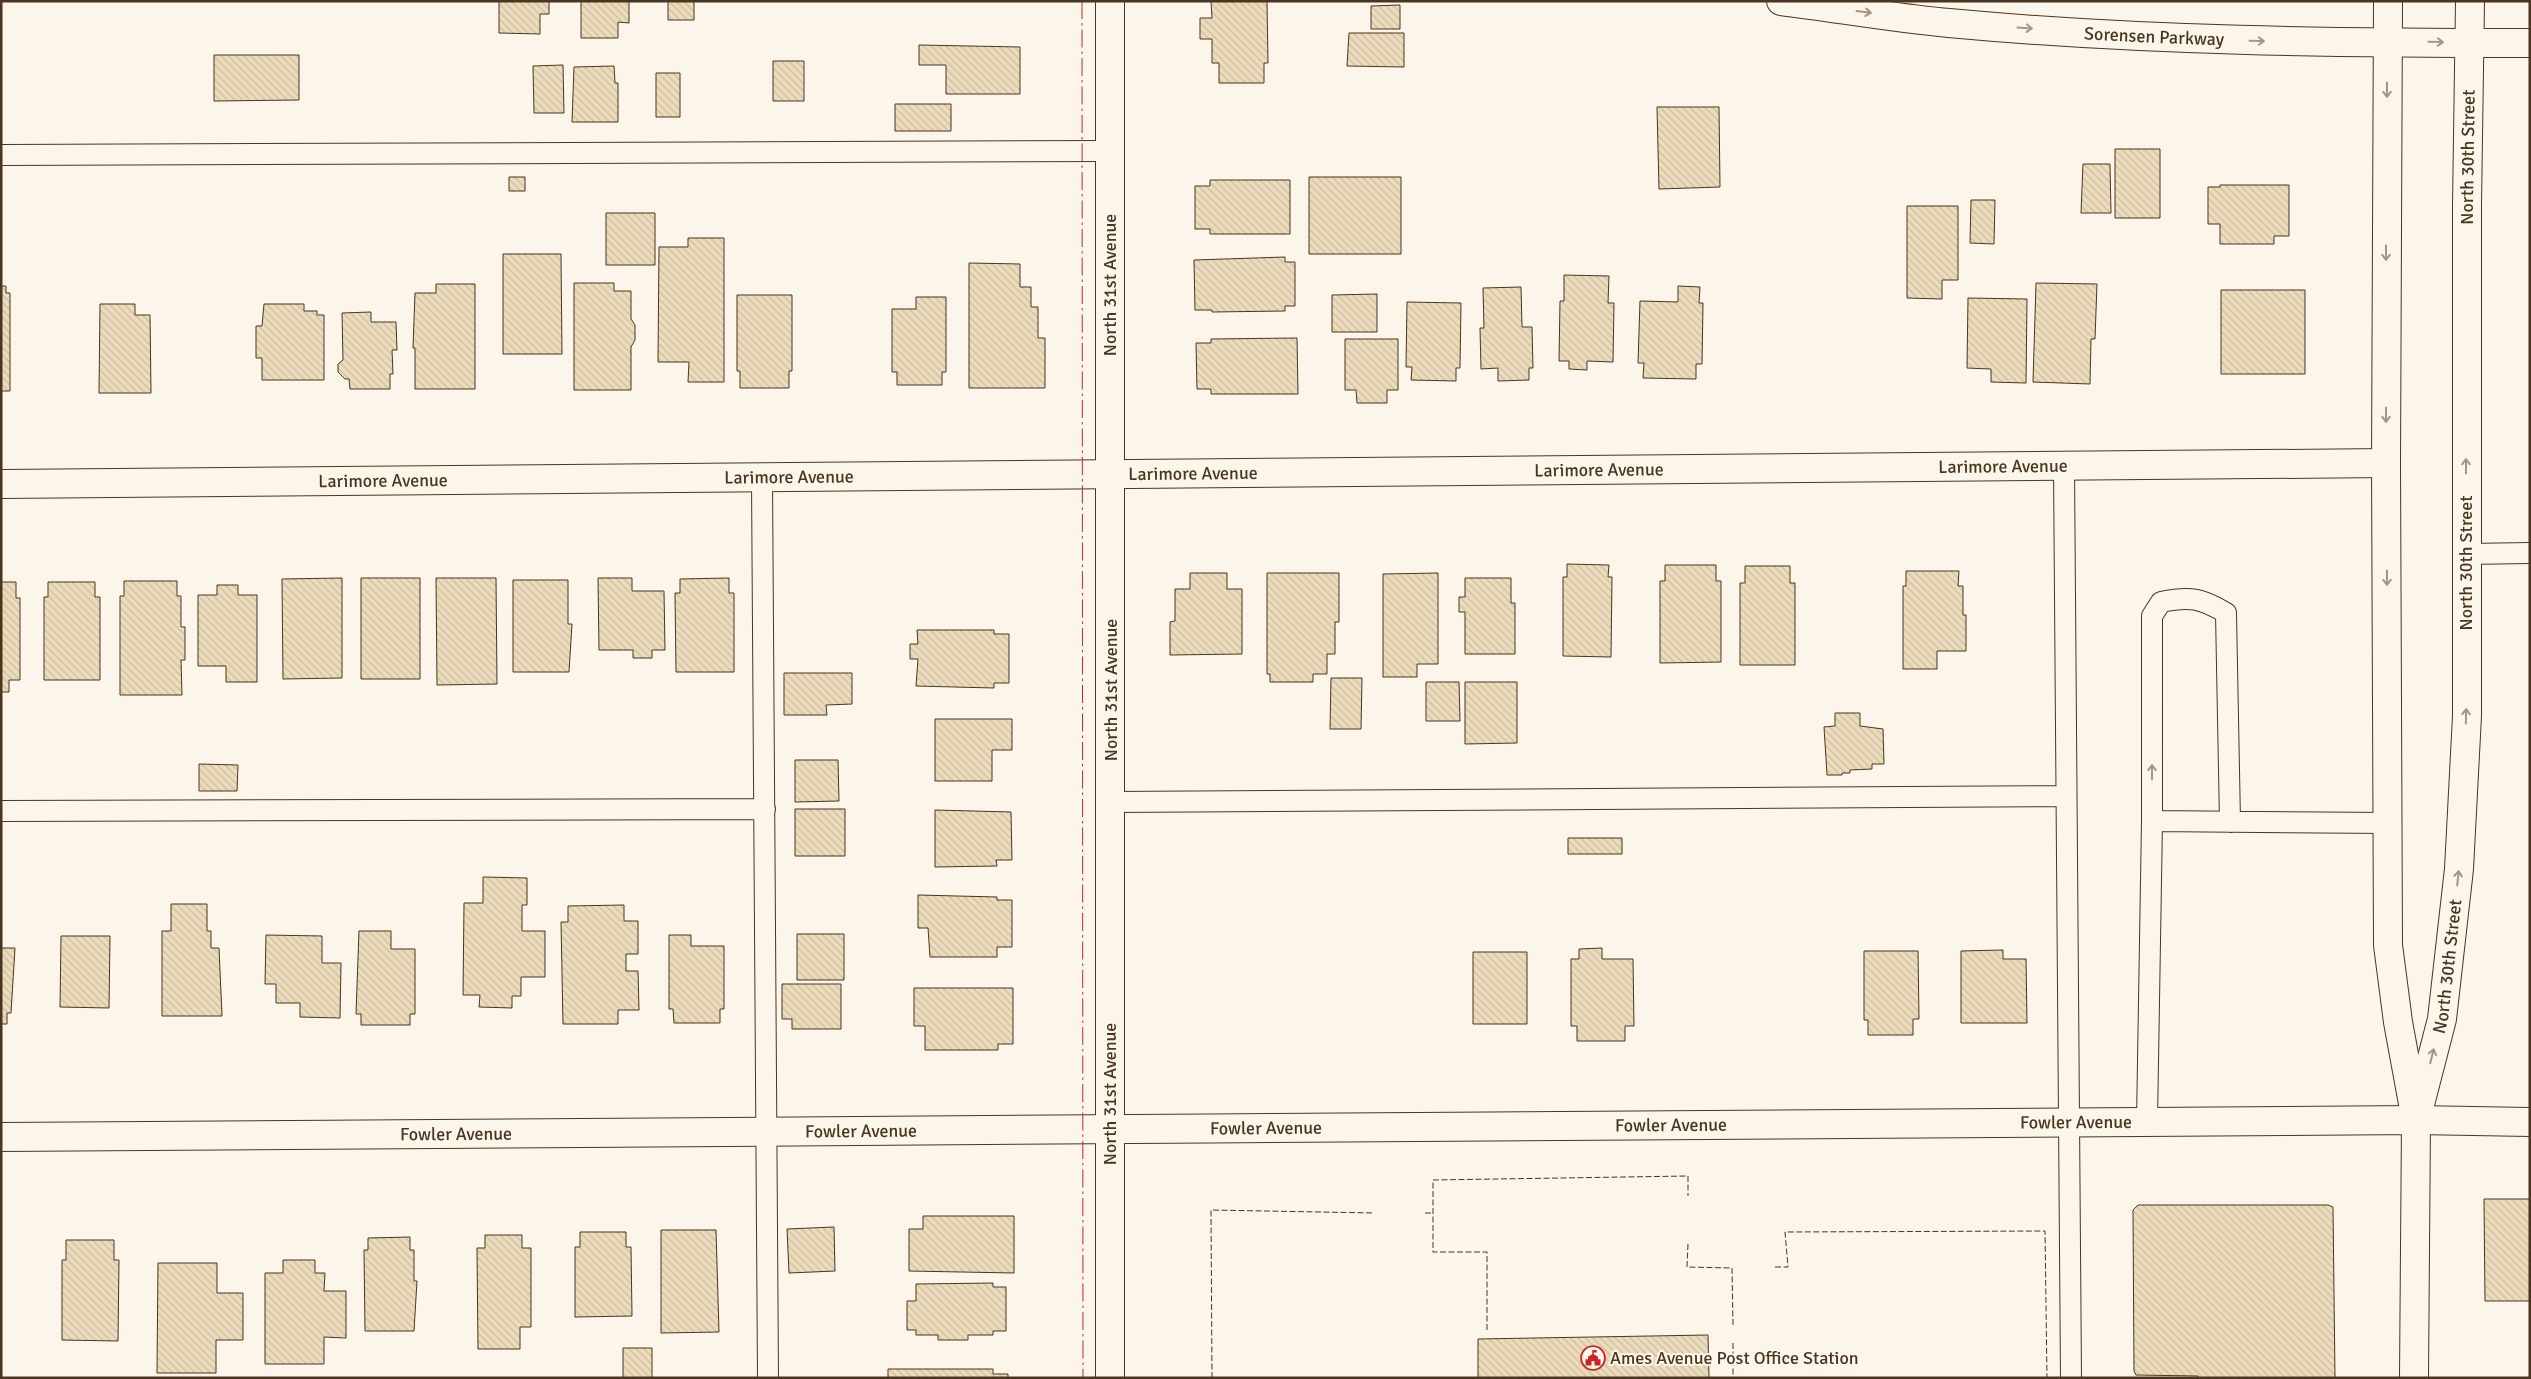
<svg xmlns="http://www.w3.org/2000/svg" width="2531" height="1379" font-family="Signika,sans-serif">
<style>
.building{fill:url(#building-back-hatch);stroke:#4a3520}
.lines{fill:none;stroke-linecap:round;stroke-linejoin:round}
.service-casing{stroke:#4a3520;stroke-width:22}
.minor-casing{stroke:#4a3520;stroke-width:30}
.secondary-casing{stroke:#4a3520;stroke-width:30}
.primary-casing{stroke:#4a3520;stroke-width:30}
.service{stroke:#fbf6e9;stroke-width:20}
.minor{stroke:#fbf6e9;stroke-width:28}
.secondary{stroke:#fbf6e9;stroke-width:28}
.primary{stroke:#fbf6e9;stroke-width:28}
.fence{stroke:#4a3520;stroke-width:1;stroke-dasharray:6 2.5;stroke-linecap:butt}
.power{stroke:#c62828;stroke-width:1;stroke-dasharray:18 4 2.5 4;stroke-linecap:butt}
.oneway{stroke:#a29684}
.labels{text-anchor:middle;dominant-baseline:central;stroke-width:4;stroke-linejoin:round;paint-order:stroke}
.street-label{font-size:18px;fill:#4a3520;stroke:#fbf6e9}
.poi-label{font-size:18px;fill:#4a3520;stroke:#fbf6e9;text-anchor:start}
</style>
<defs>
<pattern id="building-back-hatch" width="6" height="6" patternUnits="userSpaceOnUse" patternTransform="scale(1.25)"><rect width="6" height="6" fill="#ecdcbc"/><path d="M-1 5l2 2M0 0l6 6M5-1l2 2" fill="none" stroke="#ccbda1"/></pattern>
</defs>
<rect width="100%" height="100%" fill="#fbf6e9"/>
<!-- building -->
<path class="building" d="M499,1H549V14H540V34L499,33Z
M581,1H629V23L618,22V38H581Z
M668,1H694V20H668Z
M1211,1H1267L1268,63H1264V83H1219V63H1212V39H1200V18H1212Z
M1400,5V29H1371V6Z
M1349,33H1404V67L1347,66Z
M919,45L1020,47V94H946V65H919Z
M214,55H299V100L214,101Z
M773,61H804V101H773Z
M563,65L564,113H534L533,66Z
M614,66L615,83H618V122H572L574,67Z
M656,73H680V117H656Z
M895,104H951V131H895Z
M1657,107H1719L1720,187L1659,189Z
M2115,149H2160V218H2115Z
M2083,164H2110L2111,213H2081Z
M509,177H525V191H509Z
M1309,177H1401V254H1309Z
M1210,180H1290V234H1210V229H1195V186H1210Z
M2220,185H2289V236H2274V244H2220V224H2208V187H2220Z
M1971,200H1995L1994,244L1970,243Z
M1907,206H1958V280H1942V299L1907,298Z
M606,213H655V265H606Z
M688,238H724V382H688L689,362H658L659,247H688Z
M503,254H561L562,354H503Z
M1285,257V262H1295V306H1285V311L1212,312V310H1195L1194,260Z
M969,263L1020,264V287H1031V307H1038V338H1045V388H969Z
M1564,275L1609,276L1608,303H1614L1613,362L1587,361V370L1569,369V361H1559L1560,301H1564Z
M574,283H614V291H631V319L635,325V340L631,347V390H574Z
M2036,283L2097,284L2095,339H2091L2090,384L2033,382Z
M436,284H475V389H415V348H413L415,293H436Z
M1,286H6V293H10V391H1Z
M1678,286L1700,287L1699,303H1703L1702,364H1696V379L1643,378L1644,363H1638L1640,301L1678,302Z
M1521,287L1522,327H1532L1533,368H1529V380L1498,381V368L1481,369L1480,328H1484L1483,288Z
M2221,290H2305V374H2221Z
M1377,294V332H1332V295Z
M737,295H792V371H789V388H740V371H737Z
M916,297H946V372H942V385H897V372H892V309H916Z
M1968,298L2027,299L2026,383L1991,382V369L1967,368Z
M1407,302L1461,303L1460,368H1456V381L1411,380L1412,367H1406Z
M100,304H135V315H150L151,393H99Z
M264,304H304V311H317V315H324V380H262V358H256V326H262Z
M371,312V322H396L397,350H392L393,374H390V389H350L349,379H345L338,372V364L343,360L342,313Z
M1297,338L1298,394H1211V389H1197L1196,343H1211V339Z
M1345,339H1398V390H1387V403H1357L1356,390H1345Z
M1567,564L1609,565L1608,577H1612L1611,657L1563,656V577H1567Z
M1665,565H1716V581H1721V662L1660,663V581H1665Z
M1745,566H1790V583H1795V665H1740V583H1745Z
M1906,571H1959L1958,586H1963V615H1966V651H1937V669H1903V586H1906Z
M1190,573H1227V589H1242V654L1170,655V622L1175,621V589H1190Z
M1267,573H1339V622H1335V654H1327V674H1313V682H1270V674H1267Z
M1438,573V664H1417V677H1383V574Z
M342,578V678L283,679L282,579Z
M361,578H420V679H361Z
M436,578H496L497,684L437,685Z
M598,578H632V591H664L665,650H652V658H633V650H599Z
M729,578V593H734V672H676L675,593H680V579Z
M1465,578H1511V603H1515V654H1465V612H1459V597H1465Z
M513,580H568V624H572L569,672H513Z
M124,581H177V596H181V627H185V660H181L182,695H120V596H124Z
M1,582H16V598H20V680H9V692H1Z
M48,582H95V597H100V680H44V597H48Z
M217,585H238V595H257V682H226V666H198V595H217Z
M917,630H994V634H1009V683H994V688L916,686L918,659H910V644H918Z
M784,673H852V704L826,705L827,715H784Z
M1331,678H1362L1361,729H1330Z
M1426,682H1459L1460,721H1426Z
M1465,682H1517V743L1465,744Z
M1835,713H1860V726L1883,729L1884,764H1872V769L1850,770V773H1842V775H1827L1824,727L1835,726Z
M935,719H1012V750H992V781H935Z
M795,760H838L839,801L795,802Z
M199,764L238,765L237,791H199Z
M795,809H845V856H795Z
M935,810L1011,812L1012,860H996L997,866L935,867Z
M1568,838H1622V854H1568Z
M483,877L527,878V905H522V931H545V977H521V996H512V1008L479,1007L480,995H463L464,903H483Z
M918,895L997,897V900H1012V947H997V957H930L928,928H918Z
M171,904H207V931H211V948H219L222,1016H162V931H171Z
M624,905V921H638V954H626V971H638L639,1010H618V1024H563L561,922H568V906Z
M359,931H391V949H415V1014H410V1025H361V1014H356Z
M797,934H844V980H797Z
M266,935L322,936V963H341L340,1018L300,1017V1003H276V984H265Z
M669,935H691V946H724V1009H720V1023H674L673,1009H669Z
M61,936H110L109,1008L60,1007Z
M1,948H15L11,1013H7V1024H1Z
M1602,948V959H1633L1634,1026H1625V1041H1577V1026H1571V959H1579V949Z
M2003,950V959H2026L2027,1023H1961V951Z
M1864,951H1918L1919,1019H1913V1035H1868V1020H1864Z
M1473,952H1527V1024H1473Z
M782,984H841V1029H792V1019H782Z
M914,988H1013V1044H998V1050H925V1026H914Z
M2484,1199H2530V1301H2485Z
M2138,1205H2328L2333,1207L2335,1378H2198V1376L2136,1375L2134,1371L2133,1210Z
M923,1216H1014V1273L909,1271V1229H923Z
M834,1227L835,1271L789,1273L787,1229Z
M661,1230H716L719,1332L661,1333Z
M580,1232H626V1247H631L632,1316L575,1317V1247H580Z
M485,1235H522V1248H531V1327H520V1349H478L477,1248H485Z
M410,1237V1250H414V1281H417L414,1331H365L364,1250H368V1238Z
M66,1240H114V1260H119L118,1341L62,1340V1260H66Z
M283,1260H315V1273H325L324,1291H346V1338L324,1337V1364H265V1273H283Z
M158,1263H217V1293H243V1340H216V1373H157Z
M993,1283V1287H1006V1331H993V1335H968V1340H938V1335H916V1330H907V1301H916V1284Z
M1708,1335L1709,1378H1478V1339Z
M623,1348H652V1378H623Z
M888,1369H993V1374H1008V1378H888Z"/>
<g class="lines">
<!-- service casing -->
<g class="service-casing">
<path id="service" d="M1,155L1110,151
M2064,466L2071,1378
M762,479L768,1378
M2466,554L2530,553
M1112,802L2066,796
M1,811L765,809
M2152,821L2388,823
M2147,1122L2152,821V616L2161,602C2190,596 2201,598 2226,613L2230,822"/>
</g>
<!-- minor casing -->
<g class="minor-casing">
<g id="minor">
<path d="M1110,1V1378"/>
<path id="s1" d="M1,484L2386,463"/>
<path id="s2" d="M1,1137C806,1132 1611,1125 2416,1120L2530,1122"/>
</g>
</g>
<!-- secondary casing -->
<g class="secondary-casing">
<g id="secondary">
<path d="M2388,1L2386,463L2388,945L2398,1022L2416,1120L2414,1378"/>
<path id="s3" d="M2418,1112L2442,1019L2459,869L2467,716V205L2470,1"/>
</g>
</g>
<!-- primary casing -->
<g class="primary-casing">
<g id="primary">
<path id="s4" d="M1781,1C1837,8 1893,18 1949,23C2142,41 2336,43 2530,43"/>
</g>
</g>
<!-- service -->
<use href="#service" class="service"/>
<!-- minor -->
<use href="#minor" class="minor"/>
<!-- secondary -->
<use href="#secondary" class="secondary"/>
<!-- primary -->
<use href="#primary" class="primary"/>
<!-- fence -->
<path class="fence" d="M1425,1213H1433
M1688,1244L1687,1267L1732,1268L1733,1325
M1775,1267H1788L1785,1232L2045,1231L2047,1378
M1487,1330V1252H1433V1180L1688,1176V1196
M1733,1343V1378
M1212,1378L1211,1210L1374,1213"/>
<!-- power -->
<path class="power" d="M1082,1L1083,1378"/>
</g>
<!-- one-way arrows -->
<defs><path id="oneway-shaft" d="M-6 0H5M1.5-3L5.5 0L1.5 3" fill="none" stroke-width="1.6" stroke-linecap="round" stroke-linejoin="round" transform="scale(1.25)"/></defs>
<g class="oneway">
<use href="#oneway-shaft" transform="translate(1864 12) rotate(7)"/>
<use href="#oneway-shaft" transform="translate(2025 28) rotate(4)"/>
<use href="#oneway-shaft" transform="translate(2257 41) rotate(1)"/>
<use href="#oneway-shaft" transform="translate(2436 42) rotate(1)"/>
<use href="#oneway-shaft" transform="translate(2387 90) rotate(90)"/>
<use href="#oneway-shaft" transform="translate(2386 253) rotate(90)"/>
<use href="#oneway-shaft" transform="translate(2386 415) rotate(90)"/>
<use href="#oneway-shaft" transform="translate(2466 466) rotate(-90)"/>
<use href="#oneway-shaft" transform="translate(2387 578) rotate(90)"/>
<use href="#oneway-shaft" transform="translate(2466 716) rotate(-89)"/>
<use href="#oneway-shaft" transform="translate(2152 772) rotate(-90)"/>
<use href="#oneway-shaft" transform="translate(2458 878) rotate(-84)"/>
<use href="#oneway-shaft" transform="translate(2432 1056) rotate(-76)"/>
</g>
<!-- icons -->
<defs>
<g id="civic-ring" transform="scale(1.25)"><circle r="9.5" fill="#fbf6e9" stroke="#c62828" stroke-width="1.5"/><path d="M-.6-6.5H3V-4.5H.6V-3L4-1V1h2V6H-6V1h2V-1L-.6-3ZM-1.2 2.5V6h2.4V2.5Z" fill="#c62828"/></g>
</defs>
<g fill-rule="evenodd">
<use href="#civic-ring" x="1593" y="1358"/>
</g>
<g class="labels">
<!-- street labels -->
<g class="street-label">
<text stroke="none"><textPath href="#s4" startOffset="375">Sorensen Parkway</textPath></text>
<text stroke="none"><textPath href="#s3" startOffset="959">North 30th Street</textPath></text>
<text transform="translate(1110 285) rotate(-90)">North 31st Avenue</text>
<text stroke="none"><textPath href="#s1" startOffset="2002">Larimore Avenue</textPath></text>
<text stroke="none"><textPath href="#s1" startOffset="1598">Larimore Avenue</textPath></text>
<text stroke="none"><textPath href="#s1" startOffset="1192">Larimore Avenue</textPath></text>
<text stroke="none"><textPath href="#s1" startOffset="788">Larimore Avenue</textPath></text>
<text stroke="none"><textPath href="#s1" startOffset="382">Larimore Avenue</textPath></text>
<text transform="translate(2466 563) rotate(-90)">North 30th Street</text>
<text transform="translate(1111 690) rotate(-90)">North 31st Avenue</text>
<text stroke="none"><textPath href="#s3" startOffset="149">North 30th Street</textPath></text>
<text transform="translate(1110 1094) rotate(-90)">North 31st Avenue</text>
<text stroke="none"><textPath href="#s2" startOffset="2075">Fowler Avenue</textPath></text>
<text stroke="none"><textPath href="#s2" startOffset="1670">Fowler Avenue</textPath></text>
<text stroke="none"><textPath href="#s2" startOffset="1265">Fowler Avenue</textPath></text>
<text stroke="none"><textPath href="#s2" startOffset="860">Fowler Avenue</textPath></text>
<text stroke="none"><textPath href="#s2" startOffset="455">Fowler Avenue</textPath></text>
</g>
<!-- poi labels -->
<g class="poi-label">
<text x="1610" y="1358">Ames Avenue Post Office Station</text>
</g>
</g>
<!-- border -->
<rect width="2531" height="1379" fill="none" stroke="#4a3520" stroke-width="5"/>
</svg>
